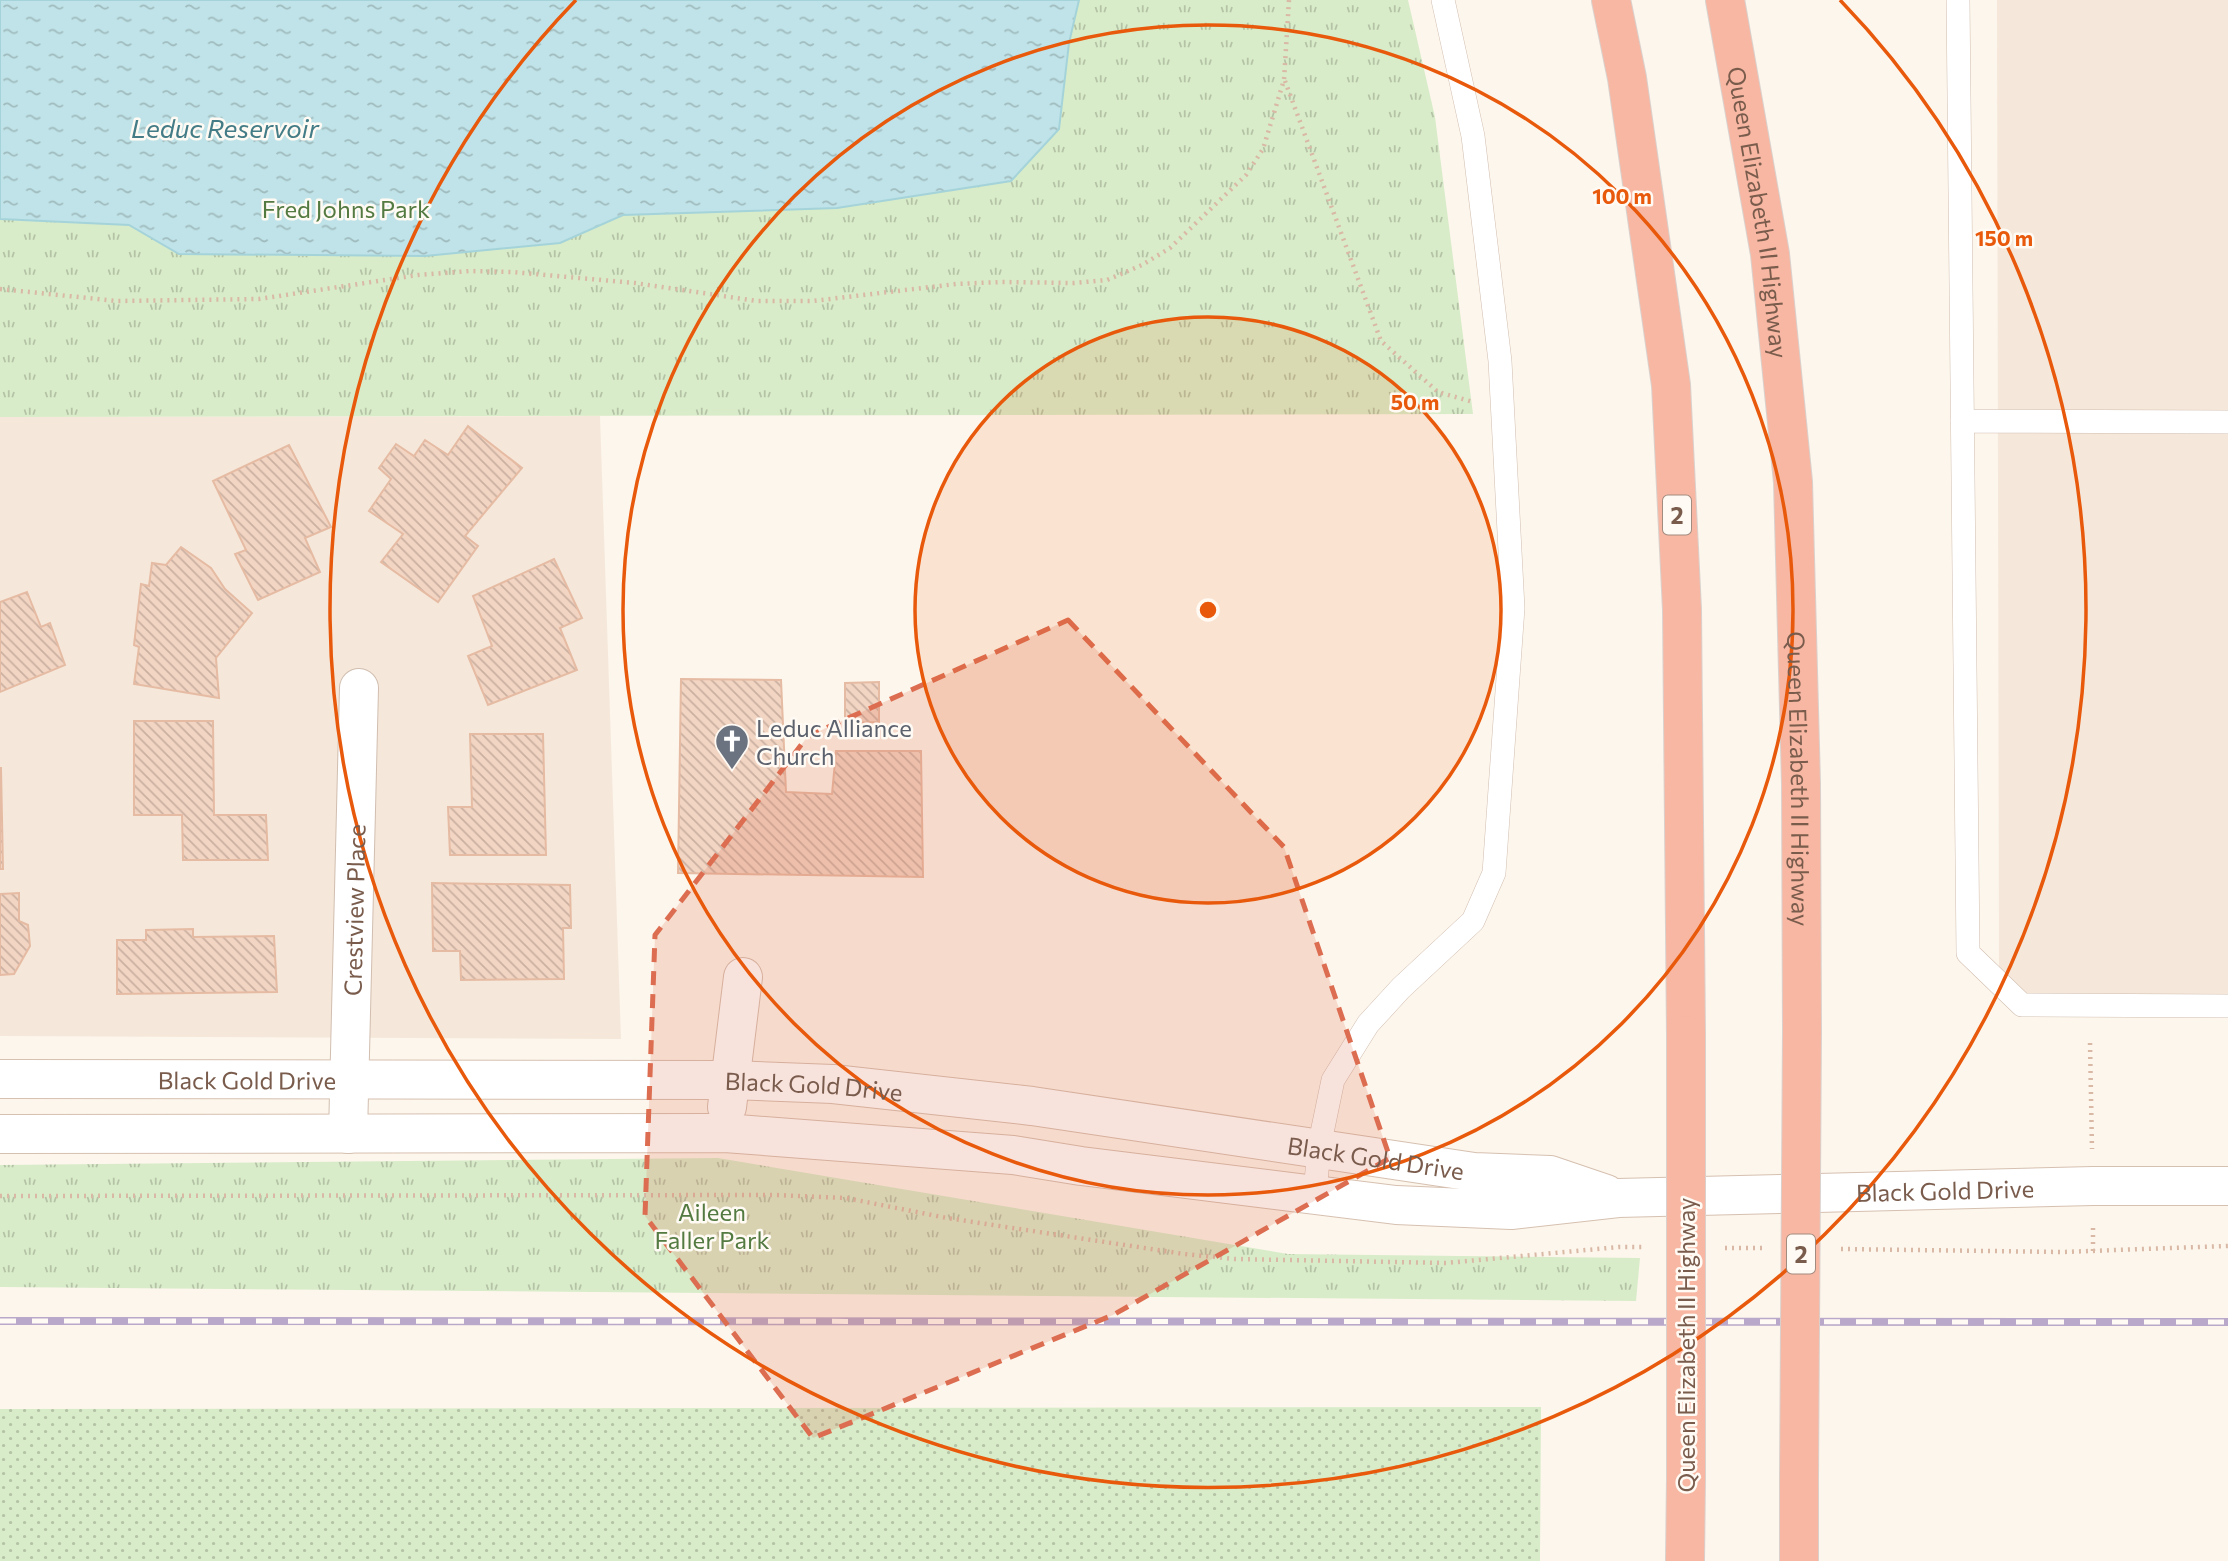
<svg xmlns="http://www.w3.org/2000/svg" width="2228" height="1561" font-family="Commissioner,sans-serif">
<style>
.residential{fill:#f5e8da}
.grass{fill:url(#grass-dots)}
.park{fill:url(#park-tufts)}
.water{fill:url(#water-ripples);stroke:#a5d3da;stroke-width:2}
.building{fill:url(#building-back-hatch);stroke:#e6bba3;stroke-width:2}
.lines{fill:none;stroke-linecap:round;stroke-linejoin:round}
.lane-casing{stroke:#d1beb0;stroke-width:24}
.street-casing{stroke:#d1beb0;stroke-width:40}
.secondary-casing{stroke:#d6c0b0;stroke-width:40}
.highway-casing{stroke:#dad1cd;stroke-width:40}
.path{stroke:#d9b8a5;stroke-width:4.5;stroke-dasharray:2 5;stroke-linecap:butt}
.lane{stroke:#fff;stroke-width:23}
.street{stroke:#fff;stroke-width:38}
.secondary{stroke:#fff;stroke-width:38}
.highway{stroke:#f7b7a3;stroke-width:38}
.rail-casing{stroke:#b9a8c9;stroke-width:8}
.rail{stroke:#fffaf3;stroke-width:5;stroke-dasharray:16;stroke-linecap:butt}
.highway-bridge-casing{stroke:#dad1cd;stroke-width:40;stroke-linecap:butt}
.highway-bridge{stroke:#f7b7a3;stroke-width:38}
.marked{fill:#dc6d51;fill-opacity:0.2;stroke:#dc6d51;stroke-width:5;stroke-dasharray:14 9;stroke-linejoin:round}
.ring{fill:none;stroke:#e8590c;stroke-width:3.5}
.labels{text-anchor:middle;dominant-baseline:central;stroke-width:5;stroke-linejoin:round;paint-order:stroke}
.shield{fill:#fffaf3;stroke:#a28b7f;stroke-width:2}
.shield-label{font-size:23px;font-weight:bold;fill:#7a5c4d}
.park-label{font-size:24px;fill:#537a41;stroke:#fffaf3}
.street-label{font-size:24px;fill:#7a5c4d;stroke:#fffaf3}
.worship-label{font-size:24px;fill:#5b616d;stroke:#fffaf3;text-anchor:start}
.water-label{font-size:26px;font-style:italic;fill:#437c86;stroke:#fffaf3}
.centre{fill:#e8590c;stroke:#fffaf3;stroke-width:3.5}
.ring-label{font-size:21px;text-anchor:middle;font-weight:bold;fill:#e8590c;stroke:#fffaf3;stroke-width:5;stroke-linejoin:round;paint-order:stroke}
</style>
<defs>
<pattern id="grass-dots" width="8" height="8" patternUnits="userSpaceOnUse" patternTransform="scale(1.75)"><rect width="8" height="8" fill="#d8ecc9"/><path d="M2 2h.1M6 6h.1" fill="none" stroke="#b4c2a5" stroke-width="1.8" stroke-linecap="round"/></pattern>
<pattern id="park-tufts" width="24" height="20" patternUnits="userSpaceOnUse" patternTransform="scale(1.75)"><rect width="24" height="20" fill="#d8ecc9"/><path d="M3 7l-1-3M5 7V3M7 7l1-3M15 17l-1-3M17 17v-4M19 17l1-3" fill="none" stroke="#b4c2a5"/></pattern>
<pattern id="water-ripples" width="26" height="14" patternUnits="userSpaceOnUse" patternTransform="scale(1.75)"><rect width="26" height="14" fill="#bfe3e8"/><path d="M2 4q2-2 4 0t4 0M15 11q2-2 4 0t4 0" fill="none" stroke="#a0bbbe"/></pattern>
<pattern id="building-back-hatch" width="6" height="6" patternUnits="userSpaceOnUse" patternTransform="scale(1.75)"><rect width="6" height="6" fill="#f3d5c3"/><path d="M-1 5l2 2M0 0l6 6M5-1l2 2" fill="none" stroke="#cab0a1"/></pattern>
</defs>
<rect width="100%" height="100%" fill="#fdf6ec"/>
<!-- residential -->
<path class="residential" d="M1997,0H2228V1017L2022,1005L1999,970Z
M600,416L621,1039L0,1036V417Z"/>
<!-- grass -->
<path class="grass" d="M1541,1407L1540,1561H0V1409Z"/>
<!-- park -->
<path class="park" d="M0,0H1408L1435,117L1473,414L0,417Z
M718,1158L1288,1254L1640,1258L1636,1301L0,1287V1165Z"/>
<!-- water -->
<path class="water" d="M0,0H1079L1069,43L1059,129L1011,181L837,208L623,215L560,243L425,256L179,254L129,225L0,219Z"/>
<!-- building -->
<path class="building" d="M468,426L522,468L465,536L478,546L438,602L381,562L403,534L369,511L391,479L379,468L396,444L414,456L425,440L448,455Z
M289,445L331,527L305,538L320,572L258,600L235,554L246,550L213,481Z
M181,547L211,568L225,589L252,613L216,658L219,698L134,684L139,647L134,645L141,584L149,586L152,563L166,565Z
M554,559L582,618L560,628L577,670L488,705L468,656L492,646L473,596Z
M27,592L41,627L50,623L65,665L0,692V602Z
M681,679L781,680L786,792L832,794L836,751H921L923,877L678,873Z
M879,682V722L845,723V683Z
M134,721H213L214,815H266L268,860H183L182,815H134Z
M470,734H543L546,855H450L448,807H472Z
M1,768L3,869H0V768Z
M432,883L570,885L571,928H563L564,979L461,980L460,951H433Z
M19,893V921L28,925L30,946L14,974L0,975V894Z
M193,929V937L274,936L277,992L117,994V940H146V930Z"/>
<g class="lines">
<!-- lane casing -->
<g class="lane-casing">
<path id="lane" d="M1958,0L1968,953L2022,1005L2228,1006
M1962,421L2228,422
M1315,1194L1319,1147L1333,1080L1368,1024L1401,988L1473,921L1494,873L1513,608L1500,361L1473,136L1443,0"/>
</g>
<!-- street casing -->
<g class="street-casing">
<g id="street">
<path id="s1" d="M348,1134L359,688"/>
</g>
</g>
<!-- secondary casing -->
<g class="secondary-casing">
<g id="secondary">
<path id="s2" d="M0,1079L730,1080L833,1084L1032,1106L1474,1172L1550,1175L1606,1194"/>
<path d="M727,1107L743,977"/>
<path id="s3" d="M0,1134L725,1133L1013,1155L1081,1166L1396,1205L1511,1210L1618,1198L2093,1186H2228"/>
</g>
</g>
<!-- highway casing -->
<g class="highway-casing">
<g id="highway">
<path d="M1611,0L1627,78L1671,385L1682,610L1686,1035"/>
<path id="s4" d="M1725,0L1770,254L1793,482L1801,784L1802,1031"/>
<path d="M1685,1561L1686,1478"/>
<path d="M1799,1561V1478"/>
</g>
</g>
<!-- path -->
<path class="path" d="M1285,81L1381,341L1438,392L1473,402
M0,289L117,301L259,299L418,275L470,271L512,272L635,283L757,301H813L956,284L1001,282L1074,283L1107,280L1142,265L1170,248L1246,175L1263,149L1284,80L1289,0
M2090,1043L2092,1149
M0,1196L776,1195L846,1198L947,1218L1184,1254L1235,1259L1446,1263L1619,1247H1646
M1725,1248H1762
M1841,1249L2062,1252L2228,1246
M2093,1251V1224"/>
<!-- lane -->
<use href="#lane" class="lane"/>
<!-- street -->
<use href="#street" class="street"/>
<!-- secondary -->
<use href="#secondary" class="secondary"/>
<!-- highway -->
<use href="#highway" class="highway"/>
<!-- rail casing -->
<g class="rail-casing">
<path id="rail" d="M0,1321L2228,1322"/>
</g>
<!-- rail -->
<use href="#rail" class="rail"/>
<!-- highway-bridge casing -->
<g class="highway-bridge-casing">
<path id="highway-bridge" d="M1686,1035V1478
M1799,1478L1802,1031"/>
</g>
<!-- highway-bridge -->
<use href="#highway-bridge" class="highway-bridge"/>
</g>
<!-- marked area -->
<path class="marked" d="M1068,620L1284,847L1390,1158L1113,1315L813,1438L645,1216L655,935L808,736Z"/>
<!-- distance rings -->
<circle cx="1208" cy="610" r="293" fill="#e8590c" fill-opacity=".12"/>
<g class="ring">
<circle cx="1208" cy="610" r="293"/>
<circle cx="1208" cy="610" r="585"/>
<path d="M1840 0A878 878 0 1 1 576 0"/>
</g>
<!-- icons -->
<defs>
<g id="church-pin" transform="scale(1.75)"><path d="M0 17L-7.5 6A9.5 9.5 0 1 1 7.5 6Z" fill="#6b7280" stroke="#fffaf3"/><path d="M-1.2-6h2.4v3.5h3.3v2.4h-3.3V6h-2.4V-.1h-3.3v-2.4h3.3Z" fill="#fff"/></g>
</defs>
<g fill-rule="evenodd">
<use href="#church-pin" x="732" y="741"/>
</g>
<g class="labels">
<!-- shield labels -->
<g class="shield">
<rect x="1663" y="495.5" width="28" height="39" rx="5"/>
<rect x="1787" y="1234.5" width="28" height="39" rx="5"/>
</g>
<g class="shield-label">
<text x="1677" y="515">2</text>
<text x="1801" y="1254">2</text>
</g>
<!-- park labels -->
<g class="park-label">
<text x="346" y="208">Fred Johns Park</text>
<text x="712" y="1211">Aileen<tspan x="712" dy="28">Faller Park</tspan></text>
</g>
<!-- street labels -->
<g class="street-label">
<text stroke="none"><textPath href="#s4" startOffset="215">Queen Elizabeth II Highway</textPath></text>
<text stroke="none"><textPath href="#s4" startOffset="784">Queen Elizabeth II Highway</textPath></text>
<text stroke="none"><textPath href="#s1" startOffset="224">Crestview Place</textPath></text>
<text stroke="none"><textPath href="#s2" startOffset="247">Black Gold Drive</textPath></text>
<text stroke="none"><textPath href="#s2" startOffset="814">Black Gold Drive</textPath></text>
<text stroke="none"><textPath href="#s2" startOffset="1381">Black Gold Drive</textPath></text>
<text stroke="none"><textPath href="#s3" startOffset="1950">Black Gold Drive</textPath></text>
<text transform="translate(1685 1345) rotate(-90)">Queen Elizabeth II Highway</text>
</g>
<!-- worship labels -->
<g class="worship-label">
<text x="756" y="727">Leduc Alliance<tspan x="756" dy="28">Church</tspan></text>
</g>
<!-- water labels -->
<g class="water-label">
<text x="225" y="127">Leduc Reservoir</text>
</g>
</g>
<circle cx="1208" cy="610" r="10" class="centre"/>
<g class="ring-label">
<text x="1622" y="204">100 m</text>
<text x="2004" y="246">150 m</text>
<text x="1415" y="410">50 m</text>
</g>
</svg>
